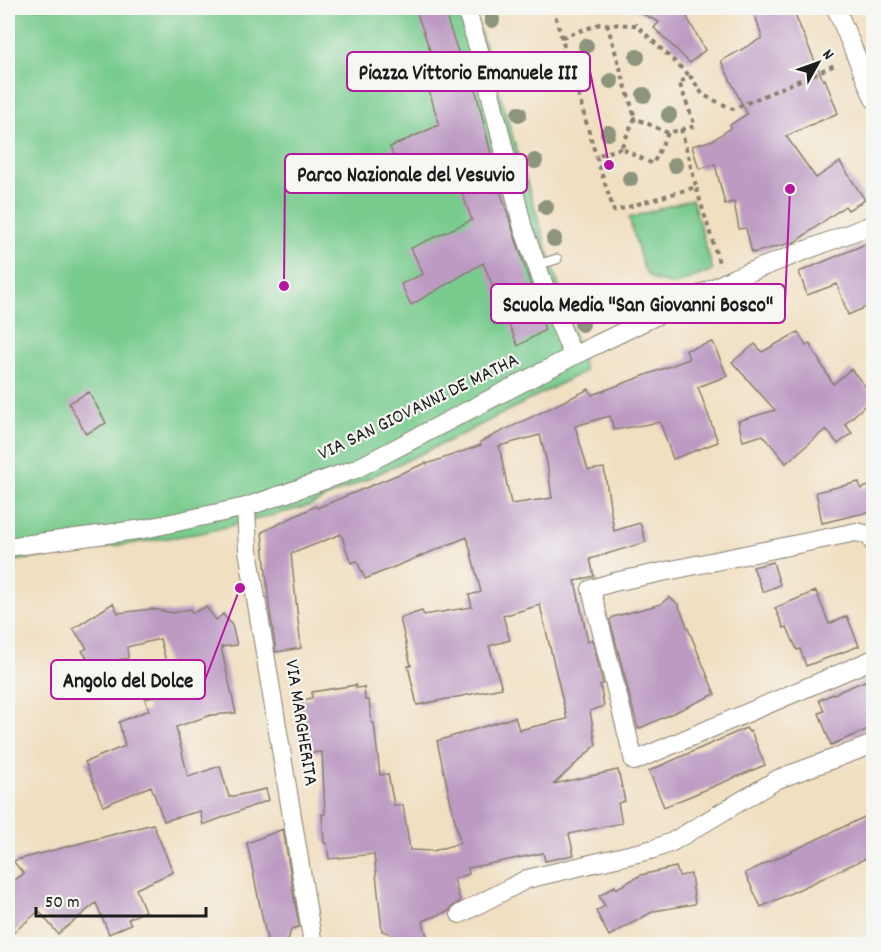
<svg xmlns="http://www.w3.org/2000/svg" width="881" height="952" font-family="Dekko,sans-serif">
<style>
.green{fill:#77cb8d;stroke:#4a7454;stroke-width:1.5}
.building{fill:#bc9ac2;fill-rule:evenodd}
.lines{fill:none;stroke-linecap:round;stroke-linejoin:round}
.lane-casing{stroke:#867e6e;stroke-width:11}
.street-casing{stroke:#867e6e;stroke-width:20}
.path{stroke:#867e6e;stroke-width:4;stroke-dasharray:4.5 4.5;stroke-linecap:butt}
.lane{stroke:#fff;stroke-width:9}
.street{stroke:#fff;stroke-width:18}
.tree{fill:#8d957c}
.labels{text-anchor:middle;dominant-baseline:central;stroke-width:4.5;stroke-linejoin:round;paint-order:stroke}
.street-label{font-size:20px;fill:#1c1c1c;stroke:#f6f6f2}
.leader{fill:none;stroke:#b5179e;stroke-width:2}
.callout-dot{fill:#b5179e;stroke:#f6f6f2;stroke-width:2}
.callout{fill:#f6f6f2;stroke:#b5179e;stroke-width:2}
.callout-label{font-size:21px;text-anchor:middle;font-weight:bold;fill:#1c1c1c}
</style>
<rect width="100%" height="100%" fill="#f6f6f2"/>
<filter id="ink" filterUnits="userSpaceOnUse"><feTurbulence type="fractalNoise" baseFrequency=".0167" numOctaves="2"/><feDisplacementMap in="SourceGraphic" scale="12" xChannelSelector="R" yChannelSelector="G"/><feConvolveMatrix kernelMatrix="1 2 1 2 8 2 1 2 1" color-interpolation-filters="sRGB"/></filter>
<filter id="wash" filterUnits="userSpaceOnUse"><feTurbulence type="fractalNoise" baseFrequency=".008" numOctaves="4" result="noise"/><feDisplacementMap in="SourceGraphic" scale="24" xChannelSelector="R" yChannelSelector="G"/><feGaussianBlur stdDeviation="1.35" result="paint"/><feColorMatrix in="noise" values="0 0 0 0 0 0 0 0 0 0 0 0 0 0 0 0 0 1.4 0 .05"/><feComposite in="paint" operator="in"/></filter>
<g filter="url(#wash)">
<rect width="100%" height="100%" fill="#f1dfc1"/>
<!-- green -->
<path class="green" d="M8,8H473L585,371L465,433L309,506L202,533L8,562Z
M692,199L713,270L674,285L654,280L647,274L643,266L629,218Z"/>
<g id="blocks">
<!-- building -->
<path class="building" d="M415,8H443L464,69L470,66L499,187L545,330L518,346L483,263L411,305L401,284L423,274L411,248L472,220L452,166L405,186L390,147L439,125L427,83L440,78Z
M631,8H682L705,50L690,63L654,28L659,22Z
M753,8H792L823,80L825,79L838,113L786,136L816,178L840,162L865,200L848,210L845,206L795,242L752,253L746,228L739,229L734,202L725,204L715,164L699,169L692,146L713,140L731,128L730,125L747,114L721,61L762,38Z
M873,241V304L848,315L837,284L807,295L799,272Z
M798,332L806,346L809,343L833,384L851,369L873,396V398L845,424L852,433L838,444L826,429L786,463L763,435L743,441L738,421L775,410L732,362L755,344L762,352Z
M713,342L727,376L698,387L718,442L673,459L660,422L614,430L610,416L575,426L588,470L604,468L614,531L640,523L646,542L590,559L594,576L575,581L588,642L592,639L603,684L600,685L604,706L590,711L596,745L554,784L618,770L625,801L618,803L622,823L569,834L574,855L545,861L543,853L468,868L469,874L454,879L460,901L451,908L449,911L423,921L429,945H392L389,933L382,931L374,854L329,859L327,844L324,843L322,814H325L322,752L307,753L302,700L312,698V692L356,685V688L364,687L365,700H369L372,723H374L380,775L388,774L394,805H403L410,850L433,851L460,843L437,741L515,717L519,730L567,719L540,605L503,616L510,640L489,646L502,688L417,705L408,666H411L400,618L422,611L424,615L472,607L469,595L481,592L467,537L365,579L357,561L351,563L341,534L291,554L301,648L276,652L269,605L262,532L316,506L317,508L426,463L427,464L481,445L480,442L589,389L592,395L689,359L686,350ZM540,435L547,463L552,498L511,504L499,446Z
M89,392L106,423L86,434L69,403Z
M859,482L861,489L873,484V511L822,523L816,492Z
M773,562L780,585L763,592L753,567Z
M816,591L829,624L847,616L859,646L806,666L800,649L797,650L787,627L784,628L775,608Z
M669,597L678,604L715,694L638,729L610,620L613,617L661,604Z
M113,603L118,613L152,609L173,613L190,609L192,613L206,607L216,620L223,614L232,625L237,645L221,647L236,713L211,715L176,727L188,777L220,766L229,797L266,789L269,800L203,825L200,811L164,821L151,786L103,806L85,762L125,746L119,722L149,710L145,699L154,697L149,681L169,672L160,639L127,647L128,658L92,665L82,651L87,648L73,629Z
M867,680L873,696V727L831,745L819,713L824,711L819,700Z
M746,728L749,732L751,731L765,765L664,807L649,771Z
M873,813V855L761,907L745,873Z
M153,824L173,872L136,889L145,911L128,919L131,924L109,934L96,903L58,934L39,911L8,937V884L24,874L13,861Z
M283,829L299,927L291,929L287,945H268L247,843Z
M676,867L679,876L691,874L695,904L654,911L609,936L596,911L605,906L599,896L615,886L616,889L641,875Z"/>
</g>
</g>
<g filter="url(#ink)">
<use href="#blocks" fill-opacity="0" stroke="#867e6e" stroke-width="1.5"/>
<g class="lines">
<!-- lane casing -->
<g class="lane-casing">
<path id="lane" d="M537,265L557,259
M624,307L632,328"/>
</g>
<!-- street casing -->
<g class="street-casing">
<path id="street" d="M466,8L483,63L523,228L545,288L573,356
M836,8L874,99
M246,507L248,550L313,944
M874,544L869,535L856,532L614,582L591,589L634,761L874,659
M8,547L144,529L246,507L356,469L573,356L734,278L874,224
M460,914L527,879L654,849L672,842L778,779L874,744"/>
</g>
<!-- path -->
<path class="path" d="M553,8L596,156
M607,24L635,118
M562,37L600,24L636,25L691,77
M681,129L696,186
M668,133L635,118L621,148L653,164L668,133L695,126L679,82L691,77L703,95L733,109L835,65
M621,148L596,156L614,211L696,187L720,266"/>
<!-- lane -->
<use href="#lane" class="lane"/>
<!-- street -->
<use href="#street" class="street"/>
</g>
<!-- trees -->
<g class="tree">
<circle cx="492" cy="20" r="8"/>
<circle cx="586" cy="46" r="8"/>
<circle cx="637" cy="57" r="8"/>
<circle cx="611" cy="81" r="8"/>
<circle cx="644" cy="95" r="8"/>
<circle cx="519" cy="114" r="8"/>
<circle cx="669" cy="115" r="8"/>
<circle cx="608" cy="133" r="8"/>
<circle cx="535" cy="161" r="8"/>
<circle cx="675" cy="165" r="8"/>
<circle cx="630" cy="179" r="8"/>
<circle cx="546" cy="207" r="8"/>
<circle cx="554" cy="239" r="8"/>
<circle cx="582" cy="324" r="8"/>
</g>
</g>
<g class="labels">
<!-- street labels -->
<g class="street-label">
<text transform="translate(419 408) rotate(-26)">VIA SAN GIOVANNI DE MATHA</text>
<text transform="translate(300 723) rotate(81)">VIA MARGHERITA</text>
</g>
</g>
<!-- callouts -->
<path class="leader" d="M609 165L590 71M284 286L285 174M790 189L785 303M240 588L205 680"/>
<g class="callout-dot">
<circle cx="609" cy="165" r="6"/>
<circle cx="284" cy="286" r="6"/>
<circle cx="790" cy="189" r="6"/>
<circle cx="240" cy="588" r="6"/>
</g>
<g class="callout">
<rect x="347" y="52" width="243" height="39" rx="6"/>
<rect x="285" y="154" width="242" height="39" rx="6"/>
<rect x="491" y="284" width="294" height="39" rx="6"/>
<rect x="51" y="660" width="154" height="39" rx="6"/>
</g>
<g class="callout-label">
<text x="468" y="79">Piazza Vittorio Emanuele III</text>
<text x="406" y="181">Parco Nazionale del Vesuvio</text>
<text x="638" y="311">Scuola Media "San Giovanni Bosco"</text>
<text x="128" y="687">Angolo del Dolce</text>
</g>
<!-- margin -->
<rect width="881" height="952" fill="none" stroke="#f6f6f2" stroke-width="30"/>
<!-- north arrow -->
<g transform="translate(818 63) rotate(50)" stroke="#f6f6f2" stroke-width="4.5" paint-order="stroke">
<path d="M0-4.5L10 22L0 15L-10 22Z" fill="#1c1c1c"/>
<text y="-9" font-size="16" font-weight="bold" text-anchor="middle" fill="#1c1c1c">N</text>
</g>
<!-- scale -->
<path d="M36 907v9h170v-9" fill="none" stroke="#1c1c1c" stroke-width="3"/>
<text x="45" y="907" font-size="18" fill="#1c1c1c" stroke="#f6f6f2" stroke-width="4.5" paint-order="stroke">50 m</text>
</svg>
